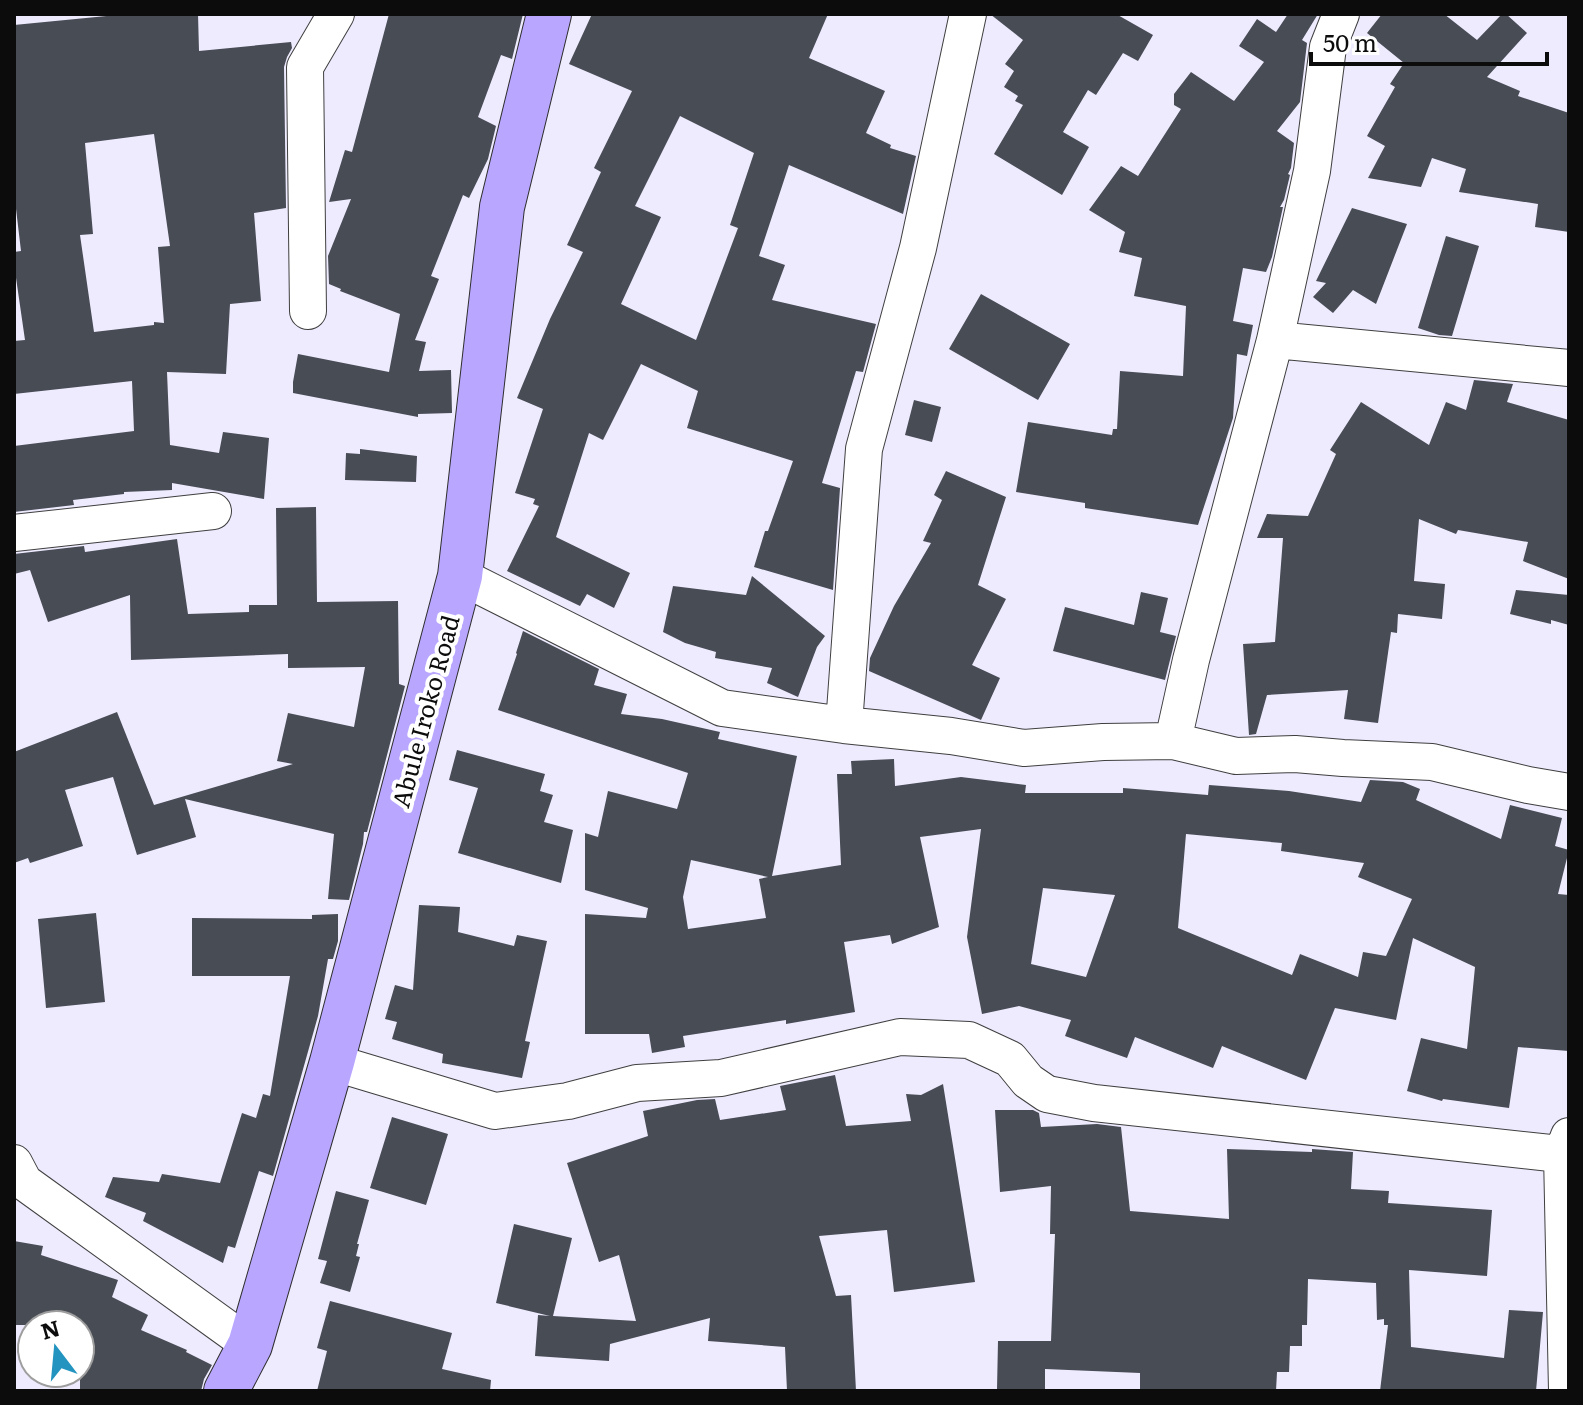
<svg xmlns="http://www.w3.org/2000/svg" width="1583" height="1405" font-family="Literata,serif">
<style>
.building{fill:#484c55;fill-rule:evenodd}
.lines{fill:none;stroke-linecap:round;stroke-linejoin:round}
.street-casing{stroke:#3f3f3f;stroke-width:38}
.secondary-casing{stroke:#2e2e2e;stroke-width:46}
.street{stroke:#fff;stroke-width:36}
.secondary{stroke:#b9a6ff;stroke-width:44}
.labels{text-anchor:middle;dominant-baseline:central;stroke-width:8;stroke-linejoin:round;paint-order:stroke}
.street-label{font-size:24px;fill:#0c0c0c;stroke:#fff}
</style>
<rect width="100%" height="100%" fill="#eeebff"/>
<!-- building -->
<path class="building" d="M127,14H198L199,51L291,42L292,48L287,57L284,67L286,208L254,213L261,301L230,304L226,374L167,372L170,445L219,453L223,432L269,438L264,499L172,483V490L124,492V494L73,500L74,505L14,512V446L134,431L132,381L14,394V341L25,340L14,264V252L21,251L14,192V25ZM154,134L170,246L158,247L164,323L154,322V325L94,332L80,235L93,234L85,143Z
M389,14H523L512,59L501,55L478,117L496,126L488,159L469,198L463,195L431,276L439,279L415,340L426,342L419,371L451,370L452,413L418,414V417L293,393V382L298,354L389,372L400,314L340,291L341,289L329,284L328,256L351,199L329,202L345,150L352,152Z
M592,14H828L809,58L885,91L866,133L891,145L890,148L916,156L903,214L789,165L759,256L785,265L772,300L876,324L863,372L856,371L822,483L840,488L833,590L754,567L765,531H768L793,461L687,428L698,391L641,364L603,440L589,433L556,537L630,573L614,608L587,594L580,606L507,571L539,506L533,504L535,499L515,493L543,409L517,398L550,319L583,252L567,245L601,172L594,168L632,91L569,64ZM680,116L754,153L730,225L738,228L696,340L621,304L661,217L635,206Z
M990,14H1116L1153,35L1138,61L1123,53L1096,95L1088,90L1063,132L1089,147L1062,195L994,154L1023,105L1015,101L1018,96L1004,87L1014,71L1005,64L1023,40Z
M1288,14H1318L1302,40L1307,43L1300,102L1277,131L1294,143L1291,168L1288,174L1290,175L1284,200L1280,207H1283L1272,257L1266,272L1243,268L1233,321L1253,325L1247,356L1237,354L1233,418L1198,525L1085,508V503L1016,492L1028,422L1112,435L1113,429H1117L1120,371L1183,376L1186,306L1134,296L1142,258L1119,252L1125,232L1089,210L1121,166L1138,176L1181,109L1174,105V94L1191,72L1234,101L1264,62L1239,46L1257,19L1276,32Z
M1382,14H1444L1477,40L1502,14H1506L1527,33L1487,77L1520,91L1518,96L1569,113V232L1535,227L1538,204L1459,192L1466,169L1432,158L1421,187L1368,178L1385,146L1367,136L1395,87L1390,84L1404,63L1367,33Z
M1352,208L1407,224L1376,304L1353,290L1333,313L1313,297L1326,283L1316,281Z
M1446,236L1479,246L1452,336L1439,335L1418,328Z
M981,294L1070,344L1038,400L949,349Z
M1474,380L1513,384L1507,402L1569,420V579L1523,561L1528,542L1458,530L1456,534L1419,519L1414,581L1445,584L1442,619L1398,614L1397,633L1391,632L1378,723L1344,719L1348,690L1267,695L1256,734L1249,735L1243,644L1275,642L1283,538H1257L1267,514L1308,516L1336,454L1330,450L1361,402L1429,445L1446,402L1466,410Z
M914,400L941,407L932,442L905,435Z
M360,449L417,456L416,482L345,480L346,453L360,454Z
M946,471L1006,497L978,585L1006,599L972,665L1000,678L981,720L869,671L870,658L894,606L931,543L923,541L942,500L934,495Z
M316,507L317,602L398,601L399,684L405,686L367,832H364L363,844L349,900L328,899L334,834L185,799L196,837L137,855L113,777L65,790L83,846L30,863L28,858L14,863V752L117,712L154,805L293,764L277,761L288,713L354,727L365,667L288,668V654L131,660L130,595L48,622L30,570L14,574V554L84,546L85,552L177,539L188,614L249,612V605H277L276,508Z
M752,576L825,636L817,647L798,697L767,683L772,668L715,658L716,652L685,643L663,632L673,586L746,595Z
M1516,590L1569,595V625L1551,620V624L1510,614Z
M1141,592L1168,598L1160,632L1176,636L1165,680L1053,651L1065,607L1134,625Z
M523,631L599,669L594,685L627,694L621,714L662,719L720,732L718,739L797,756L772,876L841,865L837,774H852L851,761L894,759L895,786L961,777L1026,785L1025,793H1123V788L1208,795L1209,785L1289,791L1361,802L1370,780L1403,782L1420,789L1416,800L1501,839L1510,805L1562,818L1555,846L1569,850L1558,894L1569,895V1051L1518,1047L1509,1108L1443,1099L1442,1101L1407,1091L1421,1038L1467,1049L1475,967L1413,938L1396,1020L1335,1008L1306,1080L1222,1046L1213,1068L1135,1037L1127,1058L1065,1036L1071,1020L1019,1006L982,1014L967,937L981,829L920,837L939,927L892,944L890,935L844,942L855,1012L786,1024V1020L683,1036L685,1047L652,1053L649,1034H585V914L646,918L648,908L585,890V833L598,837L608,791L677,809L688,773L498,710L517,654L516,653ZM1186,834L1282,843L1281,851L1364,863L1358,877L1412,899L1386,956L1363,952L1358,977L1300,954L1292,975L1178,928ZM691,860L768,877L759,879L766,918L688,929L683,897ZM1043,888L1115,895L1086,977L1031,964Z
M457,750L545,774L540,791L553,795L544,822L573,830L561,883L458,853L478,788L449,780Z
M419,905L460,907L458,932L514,946L517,935L547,941L525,1041L530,1042L522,1078L442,1063L443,1054L392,1039L397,1022L385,1019L395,985L413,990Z
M96,913L105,1002L46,1008L38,919Z
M338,914V941L333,959H328L318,1016L273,1176L259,1171L235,1248L228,1246L223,1263L143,1221L146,1213L105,1197L113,1177L159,1182L162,1174L220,1183L242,1113L256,1118L263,1094L270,1096L290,976H192V918L312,919V915Z
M835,1075L846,1126L911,1121L906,1094L921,1095L943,1084L975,1282L894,1292L887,1230L819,1236L836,1296L851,1295L856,1391H787L785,1347L708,1341L710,1318L610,1344L609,1361L535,1356L538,1315L550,1316L496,1303L514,1224L572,1238L553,1316L636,1321L619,1255L599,1262L567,1163L648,1136L643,1111L697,1100L715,1099L720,1120L786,1110L780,1086Z
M995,1110H1033L1039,1113L1041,1127L1097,1124L1121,1127L1130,1211L1229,1219L1227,1149L1312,1152V1149L1353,1152L1351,1189L1389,1191L1388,1203L1492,1210L1487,1276L1409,1270L1411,1347L1504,1358L1509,1310L1543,1312L1536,1391H1380L1388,1325H1384V1319L1377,1320L1376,1283L1308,1279L1307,1325H1302V1346H1290L1289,1372H1277L1276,1391H1140V1373L1045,1369V1390L997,1389L998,1341H1051L1055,1234H1050L1051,1186L1000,1192Z
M392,1117L448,1134L426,1205L370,1188Z
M336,1191L369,1200L357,1244H359L356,1256L360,1257L350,1292L320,1283L327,1261L318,1259Z
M14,1241L43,1246L41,1255L118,1280L112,1297L148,1315L141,1330L187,1350L186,1352L212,1365L204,1379L201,1391H80V1325H14Z
M330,1301L452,1333L442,1369L491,1380L490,1391H317L327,1351L317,1348Z"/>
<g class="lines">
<!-- street casing -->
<g class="street-casing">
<path id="street" d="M308,311L305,67L336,14
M1275,340L1569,368
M14,533L213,511
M460,576L722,708L844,725L951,736L1024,748L1103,742L1173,741L1236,756L1295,754L1343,758L1432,762L1528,785L1569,792
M844,725L864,449L918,248L968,14
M1173,741L1191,660L1275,340L1312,171L1328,47L1341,14
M332,1062L495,1111L568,1101L637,1083L721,1078L900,1037L969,1040L1010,1059L1028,1081L1047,1094L1094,1103L1569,1155
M14,1163L24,1182L250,1345
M1567,1391L1562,1154L1569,1136"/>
</g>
<!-- secondary casing -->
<g class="secondary-casing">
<path id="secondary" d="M226,1391L250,1345L332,1062L460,576L502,207L549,14"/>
</g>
<!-- street -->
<use href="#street" class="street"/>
<!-- secondary -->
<use href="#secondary" class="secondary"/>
</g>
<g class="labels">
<!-- street labels -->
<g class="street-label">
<text transform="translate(424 711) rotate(-75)">Abule Iroko Road</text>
</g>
</g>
<!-- border -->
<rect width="1583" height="1405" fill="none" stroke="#0c0c0c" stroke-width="32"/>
<!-- north arrow -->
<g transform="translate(56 1349) rotate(344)"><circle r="38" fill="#ffffff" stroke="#9e9e9e" stroke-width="2"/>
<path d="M0-6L14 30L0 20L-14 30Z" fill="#2294bf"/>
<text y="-12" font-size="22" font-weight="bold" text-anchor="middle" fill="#0c0c0c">N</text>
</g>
<!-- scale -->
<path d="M1311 52v12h236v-12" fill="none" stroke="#0c0c0c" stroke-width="4"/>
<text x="1323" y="52" font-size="24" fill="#0c0c0c" stroke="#ffffff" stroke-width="6" paint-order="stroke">50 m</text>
</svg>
